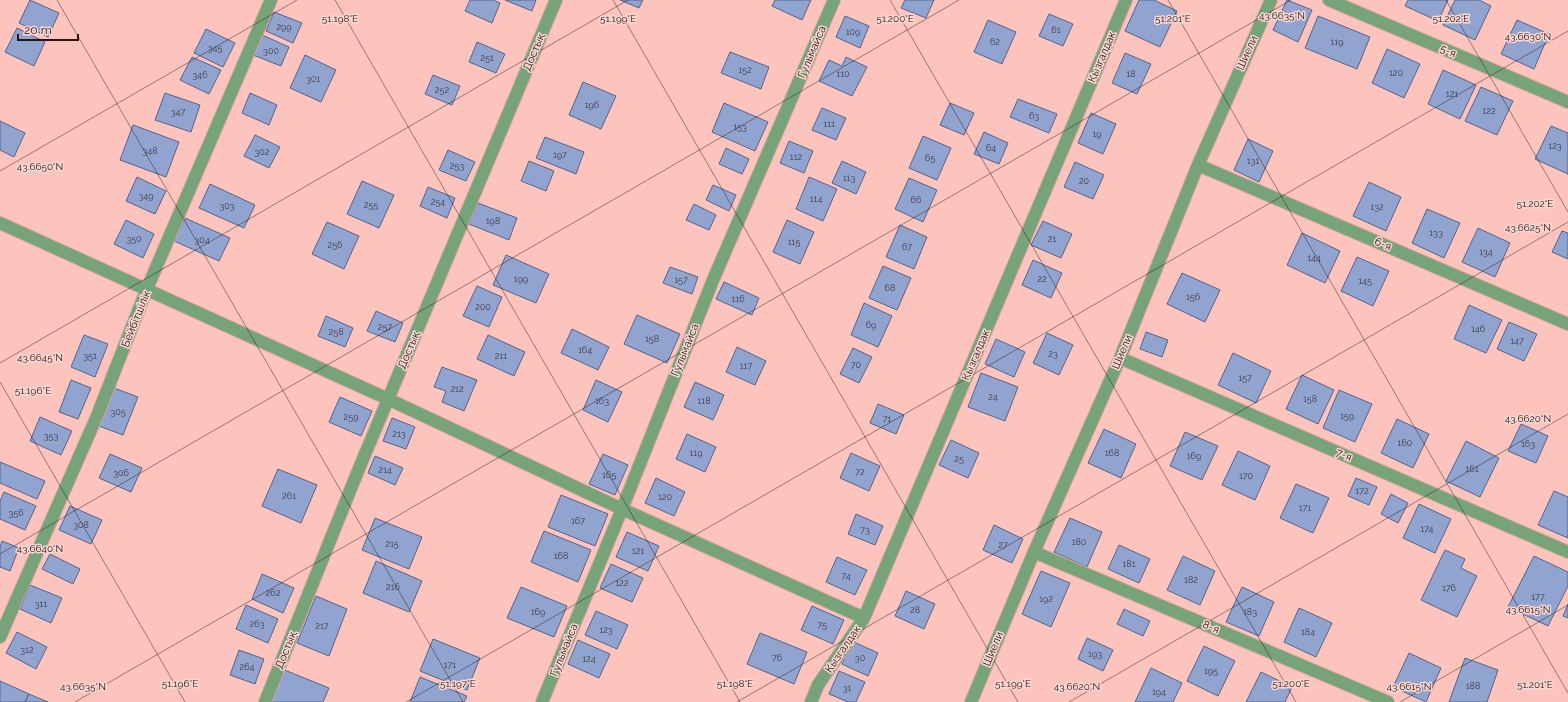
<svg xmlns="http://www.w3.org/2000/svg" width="1568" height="702" font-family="Raleway,sans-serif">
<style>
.building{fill:#91a4d0;stroke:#53648c}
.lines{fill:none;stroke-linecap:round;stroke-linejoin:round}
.minor-casing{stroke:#d7a49e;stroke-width:14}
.minor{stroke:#76a378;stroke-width:12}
.ticks{fill:none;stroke:#281412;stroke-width:1;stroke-opacity:0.45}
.labels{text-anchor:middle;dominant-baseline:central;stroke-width:3;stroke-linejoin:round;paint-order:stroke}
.number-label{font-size:9px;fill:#423842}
.street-label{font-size:11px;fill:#281412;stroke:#fbd7d3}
.ticks-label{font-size:10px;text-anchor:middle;fill:#281412;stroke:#fbd7d3;stroke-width:3;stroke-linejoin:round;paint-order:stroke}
</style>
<rect width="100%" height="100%" fill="#fdc4bd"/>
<!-- building -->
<path class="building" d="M30,0L59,13L48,37L19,23Z
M470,0H493L500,3L492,23L465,11Z
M505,0H536L532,11Z
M620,0H643L639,8Z
M775,0H811L802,20L772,6Z
M905,0H934L926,18L901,8Z
M1139,0H1154L1177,11L1160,47L1125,31Z
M1287,0L1312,10L1298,42L1273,30Z
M1408,0H1448L1438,21L1405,6Z
M1455,0H1479L1491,6L1475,40L1443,25Z
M274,12L302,23L293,43L266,31Z
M1049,14L1073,24L1063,46L1039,36Z
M845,16L869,26L860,48L836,37Z
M1318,16L1370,37L1357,69L1305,48Z
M988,20L1016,32L1002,64L974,52Z
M1517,20L1549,34L1534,69L1501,54Z
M17,28L45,42L34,66L5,52Z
M206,29L235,43L223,67L194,53Z
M262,35L289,47L281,66L253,55Z
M477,42L505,54L496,73L469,62Z
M1387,49L1420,64L1404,98L1372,83Z
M730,52L769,67L761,89L721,73Z
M1125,53L1151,64L1137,94L1112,83Z
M305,55L336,70L321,102L290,88Z
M192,57L221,70L209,94L180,80Z
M846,57L867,67L852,96L819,81L829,60L842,66Z
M1443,70L1476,85L1460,119L1428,104Z
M433,75L460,86L452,105L425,94Z
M583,82L616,96L601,129L569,115Z
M1481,87L1513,101L1497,135L1465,121Z
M165,93L200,105L191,132L155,120Z
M250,93L277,105L269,125L242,113Z
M1018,99L1057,114L1049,133L1010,117Z
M724,103L768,122L755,151L712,132Z
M950,103L974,113L964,135L940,125Z
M822,108L846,118L836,140L812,130Z
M1091,113L1116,124L1103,154L1078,143Z
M0,121L25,133L14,157L0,150Z
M133,125L179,142L166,177L120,160Z
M1551,126L1568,133V174L1535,159Z
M984,132L1008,143L999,164L974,154Z
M255,135L280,147L269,168L244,156Z
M923,136L951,148L937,180L909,168Z
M545,137L584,152L576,174L536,158Z
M1248,139L1273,151L1259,182L1234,170Z
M789,141L813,151L804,173L780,163Z
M726,148L749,159L742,174L719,164Z
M448,150L475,162L466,181L439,170Z
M529,161L554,171L546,191L521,181Z
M842,161L866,172L856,194L832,183Z
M1075,162L1104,175L1093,199L1064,187Z
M137,177L166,191L155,214L126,201Z
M809,177L837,189L823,221L796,209Z
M909,178L937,190L923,222L895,209Z
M362,181L394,195L379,228L347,214Z
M1369,182L1401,197L1386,231L1353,216Z
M210,184L255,205L244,228L199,208Z
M713,185L736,195L729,211L706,200Z
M428,187L455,198L447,218L420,206Z
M478,203L517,218L509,240L469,224Z
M694,204L716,215L709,230L686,220Z
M1427,209L1460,223L1444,258L1412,243Z
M185,218L230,238L219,261L174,241Z
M126,220L154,234L143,258L114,244Z
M787,220L814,232L800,264L773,252Z
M1043,221L1072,234L1061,258L1031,245Z
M327,222L359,236L344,269L312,254Z
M900,225L927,237L914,269L886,257Z
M1478,228L1510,243L1495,277L1462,262Z
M1562,231L1568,233V259L1552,252Z
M1302,233L1340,251L1325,283L1287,265Z
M506,255L549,274L536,303L493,285Z
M1357,257L1389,271L1373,306L1341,291Z
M1033,260L1062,273L1051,298L1022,285Z
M883,266L911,278L897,310L869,298Z
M670,267L698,277L692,294L663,283Z
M1182,273L1220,290L1205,322L1167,304Z
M724,282L759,298L752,315L716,299Z
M477,286L502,297L489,327L463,316Z
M864,303L892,316L878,347L851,335Z
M1469,305L1502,320L1486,353L1454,339Z
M376,311L403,323L395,342L367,331Z
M637,315L680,334L667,363L624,344Z
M326,316L353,328L345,347L318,336Z
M1509,322L1537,334L1524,361L1497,349Z
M572,329L609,347L598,370L561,353Z
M1146,332L1168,340L1162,357L1140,349Z
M1047,333L1073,345L1059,375L1033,363Z
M84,335L108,344L95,377L71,367Z
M488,335L525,352L514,376L477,359Z
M996,339L1025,352L1014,377L985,364Z
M737,347L766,361L755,385L726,372Z
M853,348L872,357L859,383L840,374Z
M1233,353L1271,371L1256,403L1218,385Z
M442,367L477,380L464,411L442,402L446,391L434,387Z
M981,373L1018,387L1005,421L968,407Z
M1302,375L1334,390L1318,424L1286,409Z
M71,380L91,388L78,419L59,412Z
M596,380L622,392L608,422L583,410Z
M695,382L724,395L713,420L684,407Z
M114,388L138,397L123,435L99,426Z
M1339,390L1372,404L1355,442L1323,428Z
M340,397L372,411L361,436L329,422Z
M878,404L904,415L896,434L870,423Z
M40,417L72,431L61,455L30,441Z
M392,418L415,427L406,449L383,441Z
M1397,419L1429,434L1413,468L1381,453Z
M1521,424L1548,436L1536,463L1508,451Z
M1104,429L1136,444L1121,478L1088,463Z
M1185,432L1218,446L1202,480L1170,466Z
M687,434L716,447L705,472L676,459Z
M951,440L979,453L968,478L939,465Z
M1466,441L1499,458L1480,497L1446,481Z
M1238,451L1270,466L1255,500L1222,485Z
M851,453L880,466L869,491L840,478Z
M110,454L142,468L131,492L99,478Z
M603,454L628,465L615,495L589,484Z
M375,456L403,468L395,485L368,473Z
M0,462L45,481L37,499L0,483Z
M278,469L317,485L301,523L262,506Z
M656,478L685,492L674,516L645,503Z
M1356,478L1377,487L1369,505L1348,496Z
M1296,484L1329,498L1313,533L1280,518Z
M1554,491L1568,497V538L1538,525Z
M4,492L36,506L25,530L0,519V501Z
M1391,494L1408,503L1398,523L1381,514Z
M561,495L608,514L595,546L548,527Z
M1419,504L1451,519L1435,553L1403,538Z
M70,506L102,520L91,544L59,530Z
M856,514L883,526L875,545L848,534Z
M375,518L422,537L409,569L362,550Z
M1070,518L1102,532L1087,567L1054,552Z
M994,525L1023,539L1012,563L983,550Z
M544,531L591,550L578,582L531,562Z
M627,532L659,546L648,571L616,557Z
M2,541L19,548L10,571L0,567V547Z
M1119,545L1150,559L1139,583L1108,569Z
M1445,550L1465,559L1461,568L1477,576L1457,617L1421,600Z
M50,554L80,569L73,584L42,569Z
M1183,556L1215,571L1200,605L1167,590Z
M1534,556L1568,572V586L1548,626L1508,607Z
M837,557L867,570L855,595L826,582Z
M376,561L422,581L409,612L363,593Z
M611,564L643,578L632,602L600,588Z
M1041,571L1070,583L1051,627L1022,614Z
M262,574L294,588L283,613L252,599Z
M30,585L62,598L51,623L20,609Z
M521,587L567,606L554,637L507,618Z
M1242,587L1274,602L1259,636L1226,622Z
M906,591L935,604L924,629L895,616Z
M316,596L347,609L329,656L297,643Z
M1568,604V618L1563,616Z
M246,605L278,619L268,643L236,629Z
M812,606L844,620L833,644L801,630Z
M1299,608L1332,623L1316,657L1284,642Z
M1124,609L1150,621L1143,636L1117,624Z
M596,611L628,625L617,649L585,635Z
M17,632L47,647L36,669L6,653Z
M760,633L807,652L794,684L747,664Z
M1087,638L1113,650L1103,671L1078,659Z
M433,639L480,658L467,690L420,671Z
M578,640L610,654L599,678L568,664Z
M852,641L878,653L868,676L842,664Z
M1204,646L1235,661L1218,696L1187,681Z
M239,650L264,659L255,684L230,675Z
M1409,653L1441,668L1426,702L1393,687Z
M1465,658L1498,670L1487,702H1449Z
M1151,668L1182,683L1173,702H1135Z
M282,669L329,688L323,702H273L269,700Z
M839,671L865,682L856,702H848L829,694Z
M1261,672L1292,687L1285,702H1246Z
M420,677L467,696L464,702H410Z
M0,681L29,694L25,702H0Z
M29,694L48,702H25Z"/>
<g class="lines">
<!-- minor casing -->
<g class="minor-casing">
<path id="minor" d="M1329,0L1568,102
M1198,165L1568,324
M0,223L388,399L622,509L864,618
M1120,358L1568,552
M1034,552L1388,702
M0,637L97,416L146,291L271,0
M265,702L360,466L556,0
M542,702L622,509L713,280L834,0
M811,702L818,685L864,618L1126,0
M971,702L1034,552L1120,358L1198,165L1271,0"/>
</g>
<!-- minor -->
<use href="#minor" class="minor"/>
</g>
<!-- ticks -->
<path class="ticks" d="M57,0L463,702M335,0L740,702M613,0L1018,702M890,0L1296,702M1168,0L1568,693M1446,0L1568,212M0,171L297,0M0,363L628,0M0,382L185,702M0,554L959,0M75,702L1291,0M406,702L1568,31M737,702L1568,222M1069,702L1568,414M1400,702L1568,605"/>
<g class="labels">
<!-- number labels -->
<g class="number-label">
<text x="284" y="27">299</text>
<text x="1056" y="30">61</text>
<text x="853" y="32">109</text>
<text x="995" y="42">62</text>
<text x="1337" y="42">119</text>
<text x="215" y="48">345</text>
<text x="271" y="51">300</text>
<text x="487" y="58">251</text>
<text x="745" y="70">152</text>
<text x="1396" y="73">120</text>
<text x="843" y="74">110</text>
<text x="1131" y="74">18</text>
<text x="200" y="75">346</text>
<text x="313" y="79">301</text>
<text x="442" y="90">252</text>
<text x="1452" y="94">121</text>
<text x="592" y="105">196</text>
<text x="1489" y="111">122</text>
<text x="178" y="112">347</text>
<text x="1034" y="116">63</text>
<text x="829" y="124">111</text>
<text x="740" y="127">153</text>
<text x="1097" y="134">19</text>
<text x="1555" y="146">123</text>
<text x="991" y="148">64</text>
<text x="150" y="151">348</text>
<text x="262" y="152">302</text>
<text x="560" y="155">197</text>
<text x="796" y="157">112</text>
<text x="930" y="158">65</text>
<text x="1253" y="161">131</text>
<text x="457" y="166">253</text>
<text x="849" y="178">113</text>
<text x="1084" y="181">20</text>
<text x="146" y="196">349</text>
<text x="816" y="199">114</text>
<text x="916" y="200">66</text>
<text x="438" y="202">254</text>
<text x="371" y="205">255</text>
<text x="227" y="206">303</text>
<text x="1377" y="207">132</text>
<text x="493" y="221">198</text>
<text x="1436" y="233">133</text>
<text x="134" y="239">350</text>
<text x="1052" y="239">21</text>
<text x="202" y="240">304</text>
<text x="794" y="242">115</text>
<text x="335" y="245">256</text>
<text x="907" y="247">67</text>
<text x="1486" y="252">134</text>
<text x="1314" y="258">144</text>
<text x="521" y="279">199</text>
<text x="1042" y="279">22</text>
<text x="681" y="280">157</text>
<text x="1365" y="281">145</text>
<text x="890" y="288">68</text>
<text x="1193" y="297">156</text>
<text x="738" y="299">116</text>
<text x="483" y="307">200</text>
<text x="871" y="325">69</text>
<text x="385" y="327">257</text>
<text x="1478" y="329">146</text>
<text x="336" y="332">258</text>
<text x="652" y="339">158</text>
<text x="1517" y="341">147</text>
<text x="585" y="350">164</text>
<text x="1053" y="354">23</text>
<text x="90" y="356">351</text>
<text x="501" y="356">211</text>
<text x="856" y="365">70</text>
<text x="746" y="366">117</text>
<text x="1245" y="378">157</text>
<text x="457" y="389">212</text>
<text x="993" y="397">24</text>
<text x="1310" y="399">158</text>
<text x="602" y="401">163</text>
<text x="704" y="401">118</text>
<text x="118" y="412">305</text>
<text x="1347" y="416">159</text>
<text x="351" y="417">259</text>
<text x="887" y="419">71</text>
<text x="399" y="434">213</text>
<text x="51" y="436">353</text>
<text x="1405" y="443">160</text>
<text x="1528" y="444">163</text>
<text x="696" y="453">119</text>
<text x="1112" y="453">168</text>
<text x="1194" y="456">169</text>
<text x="959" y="459">25</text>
<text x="1472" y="469">161</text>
<text x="385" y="470">214</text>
<text x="860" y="472">72</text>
<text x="121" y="473">306</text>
<text x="609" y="475">165</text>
<text x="1246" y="476">170</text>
<text x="1362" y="491">172</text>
<text x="289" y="496">261</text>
<text x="665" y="497">120</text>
<text x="1305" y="508">171</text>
<text x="16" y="513">356</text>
<text x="578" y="521">167</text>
<text x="81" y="525">308</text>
<text x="1427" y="529">174</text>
<text x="865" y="530">73</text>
<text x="1079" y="542">180</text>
<text x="392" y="544">215</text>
<text x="1003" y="545">27</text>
<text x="638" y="551">121</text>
<text x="561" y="556">168</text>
<text x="1129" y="564">181</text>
<text x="846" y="576">74</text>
<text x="1191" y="580">182</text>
<text x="622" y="583">122</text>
<text x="393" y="587">216</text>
<text x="1449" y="588">176</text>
<text x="273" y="593">262</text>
<text x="1538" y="597">177</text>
<text x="1046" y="599">192</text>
<text x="41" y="604">311</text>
<text x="915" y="610">28</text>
<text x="538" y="612">169</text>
<text x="1250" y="612">183</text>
<text x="257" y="624">263</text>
<text x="822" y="625">75</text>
<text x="322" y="626">217</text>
<text x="606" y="630">123</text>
<text x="1308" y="632">184</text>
<text x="27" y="650">312</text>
<text x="1095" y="654">193</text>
<text x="777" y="658">76</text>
<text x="860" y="658">30</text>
<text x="589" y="659">124</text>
<text x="450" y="665">171</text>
<text x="247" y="667">264</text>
<text x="1211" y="671">195</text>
<text x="1473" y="686">188</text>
<text x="847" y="688">31</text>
<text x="1159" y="692">194</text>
</g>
<!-- street labels -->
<g class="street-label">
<text transform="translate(1448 51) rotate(23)">5-я</text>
<text transform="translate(534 52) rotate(-67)">Достық</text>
<text transform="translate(812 52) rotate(-67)">Гульмайса</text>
<text transform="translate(1247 53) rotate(-66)">Шиели</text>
<text transform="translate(1102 57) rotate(-67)">Кызгалдак</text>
<text transform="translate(1383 244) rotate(23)">6-я</text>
<text transform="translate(136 319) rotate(-68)">Бейбітшілік</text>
<text transform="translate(409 350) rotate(-67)">Достық</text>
<text transform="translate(685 350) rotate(-68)">Гульмайса</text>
<text transform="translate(1122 352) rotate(-67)">Шиели</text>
<text transform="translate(976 355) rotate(-67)">Кызгалдак</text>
<text transform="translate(1344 455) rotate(23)">7-я</text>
<text transform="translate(1211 627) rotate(23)">8-я</text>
<text transform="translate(843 649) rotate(-56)">Кызгалдак</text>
<text transform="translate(993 649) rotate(-67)">Шиели</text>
<text transform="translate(286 650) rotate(-68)">Достық</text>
<text transform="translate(564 650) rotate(-68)">Гульмайса</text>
</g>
</g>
<g class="ticks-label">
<text x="1282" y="19">43.6635°N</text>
<text x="340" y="22">51.198°E</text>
<text x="618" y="22">51.199°E</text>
<text x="895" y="22">51.200°E</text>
<text x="1451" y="22">51.202°E</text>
<text x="1173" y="22">51.201°E</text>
<text x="1528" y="40">43.6630°N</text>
<text x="40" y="170">43.6650°N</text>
<text x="1535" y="207">51.202°E</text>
<text x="1528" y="231">43.6625°N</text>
<text x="40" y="361">43.6645°N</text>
<text x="33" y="394">51.196°E</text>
<text x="1528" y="422">43.6620°N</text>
<text x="40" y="552">43.6640°N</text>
<text x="1528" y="613">43.6615°N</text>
<text x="180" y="687">51.196°E</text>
<text x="458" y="687">51.197°E</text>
<text x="735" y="687">51.198°E</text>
<text x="1013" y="687">51.199°E</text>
<text x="1291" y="687">51.200°E</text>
<text x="1535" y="688">51.201°E</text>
<text x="83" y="690">43.6635°N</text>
<text x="1077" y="690">43.6620°N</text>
<text x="1409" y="690">43.6615°N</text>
</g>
<!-- scale -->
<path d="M18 34v6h60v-6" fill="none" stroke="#281412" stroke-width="2"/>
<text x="24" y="34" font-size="12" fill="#281412" stroke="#fbd7d3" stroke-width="3" paint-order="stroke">20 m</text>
</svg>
